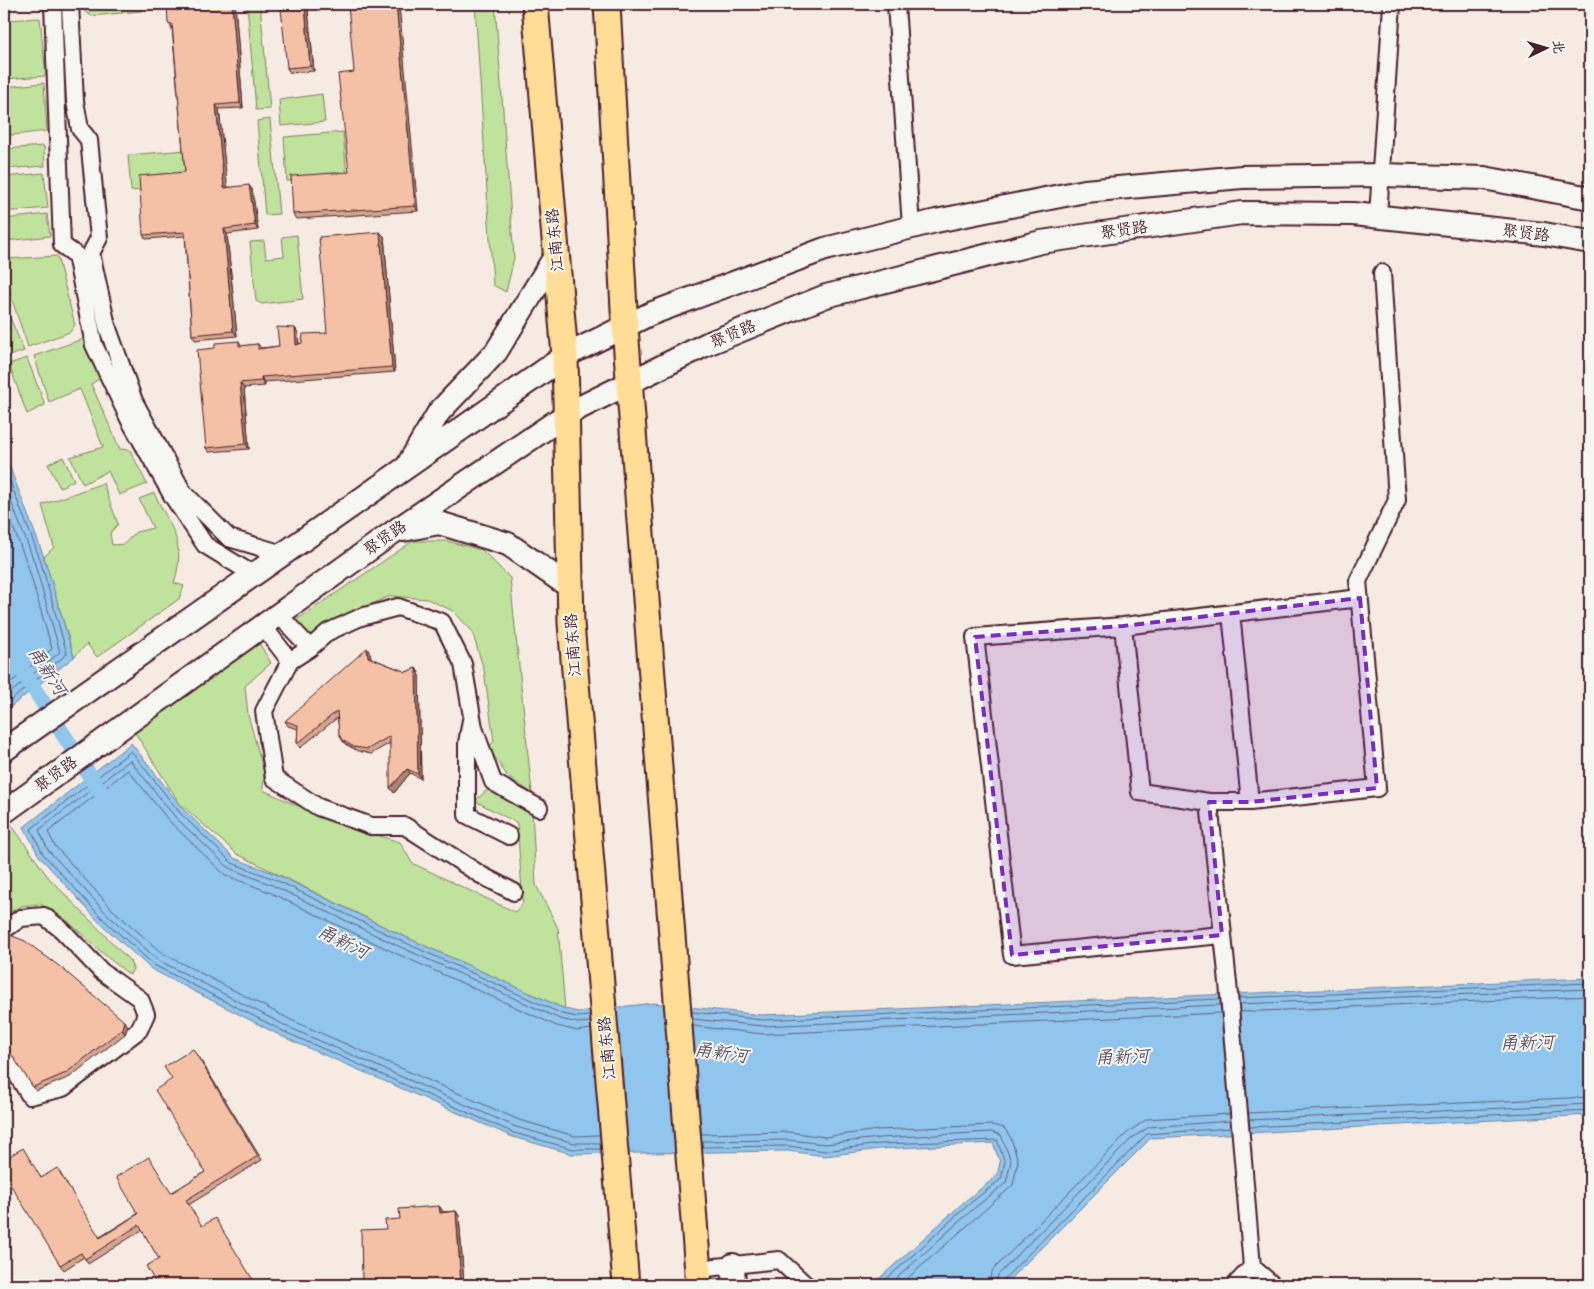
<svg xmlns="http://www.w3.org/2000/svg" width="1594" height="1289" font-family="'Comic Neue','LXGW WenKai TC',sans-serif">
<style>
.green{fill:#bfe29c;stroke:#848064}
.water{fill:#90c5ed;stroke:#74839f}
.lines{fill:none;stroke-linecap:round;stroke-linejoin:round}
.shore{stroke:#666179;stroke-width:1}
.canal{stroke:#90c5ed;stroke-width:16}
.minor-casing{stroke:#4a1f2b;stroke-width:20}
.secondary-casing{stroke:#4a1f2b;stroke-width:26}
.primary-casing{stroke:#4a1f2b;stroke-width:29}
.minor{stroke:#f6f6f2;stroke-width:16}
.secondary{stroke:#f6f6f2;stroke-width:22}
.primary{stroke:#ffdd96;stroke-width:25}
.wall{fill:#d3a68f;stroke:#4a1f2b}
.shaded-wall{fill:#ac8774;stroke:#4a1f2b}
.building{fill:#f5c1a6;stroke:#4a1f2b}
.marked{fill:#7b2cbf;fill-opacity:0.2;stroke:#7b2cbf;stroke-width:4;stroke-dasharray:10 6;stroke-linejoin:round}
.labels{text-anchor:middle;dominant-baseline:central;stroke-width:4;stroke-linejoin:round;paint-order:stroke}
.street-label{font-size:16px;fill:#4a1f2b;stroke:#f6f6f2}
.water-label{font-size:18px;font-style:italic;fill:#5f5165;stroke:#f6f6f2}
</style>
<rect width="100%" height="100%" fill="#f6ebe3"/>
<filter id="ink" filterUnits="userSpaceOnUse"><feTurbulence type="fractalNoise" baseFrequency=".02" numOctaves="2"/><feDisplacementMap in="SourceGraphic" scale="10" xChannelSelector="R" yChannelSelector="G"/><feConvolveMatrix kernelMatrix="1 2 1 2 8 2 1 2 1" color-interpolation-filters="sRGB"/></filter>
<g filter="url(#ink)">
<!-- green -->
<path class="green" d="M4,4H6L7,20L40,18L46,76L4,79Z
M84,4H142L141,11L92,16L85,12Z
M247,4H260L270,109L256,110Z
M475,4H495L514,258L506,292L493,285Z
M44,83L47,131L4,136V87Z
M322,94L325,122L281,126L279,100Z
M270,119L279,214L265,215L257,121Z
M343,132L347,177L287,181L284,137Z
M44,146L45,166L4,169V149Z
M186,150L188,177L143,190L131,191L128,155Z
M44,173L48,208L4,212V177Z
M47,214L50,236L6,241L4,219Z
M297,235L303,299L262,304L256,301L250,242L264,241L266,258L284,256L282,237Z
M57,256L75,325L70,332L28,347L11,297L6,259Z
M4,303L24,351L4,358Z
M86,338L101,378L91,384L120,449L130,450L147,484L119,495L108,471L83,484L70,457L103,447L80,389L49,402L34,356Z
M27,358L45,405L27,414L9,364Z
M63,457L74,480L60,488L48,464Z
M103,483L118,524L110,533L112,545L124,544L136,532L153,528L139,499L154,493C171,528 187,543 174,583L184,586L179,599L97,657L87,644L74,657L44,557L54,547L42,505Z
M413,541H447L482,550L510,578L532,793L508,777L488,747L494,742L484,670L472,631L453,611L427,599L390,596L352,613L306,644L295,621Z
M259,643L271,663L245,686L248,715L264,772L263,790L336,823L400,842L412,863L515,912L523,903L517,823L475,801L489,788L532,810L536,885L558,928L565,1009L399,934L237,854L180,804L134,731Z
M11,824L48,877L130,961L133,969L130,975L107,957L64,918L40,904L22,906L4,915V828Z"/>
<!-- water -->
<path class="water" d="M4,452L44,557L74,657L4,712Z
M131,743L184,810L234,858L276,874L399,934L565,1009L578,1012L653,1003L762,1015L1590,978V1115L1151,1138L1004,1285H872L965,1201L997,1176L1000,1162L993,1143L880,1149L825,1156L788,1151L572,1154L513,1137L283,1037L151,969L100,923L39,856L24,827Z"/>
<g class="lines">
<!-- shore -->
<path class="shore" d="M4,466L40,559L67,654L4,706
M4,483L34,561L60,652L4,698
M4,504L27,563L52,649L4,688
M1239,998L1590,983
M1239,1004L1590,989
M692,1012L763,1020L1220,999
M1240,1012L1590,996
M590,1016L578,1017L562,1014L397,939L274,879L232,863L180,813L131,751L31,829L43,854L104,920L154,965L285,1032L514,1133L573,1149H601
M692,1019L763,1026L1220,1005
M590,1022L578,1023L560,1019L394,944L272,885L229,868L175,817L130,760L39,830L48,850L108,915L158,960L288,1027L516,1127L574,1143H600
M693,1026L763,1034L1221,1013
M591,1029L578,1031L557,1026L391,951L269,892L225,875L170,822L128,770L48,832L55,846L113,910L162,953L291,1020L519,1120L575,1136L600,1135
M1248,1113L1590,1097
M1249,1120L1590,1104
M1250,1127L1590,1110
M701,1134L789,1132L825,1137L878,1130L992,1125L1004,1128L1011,1138L1018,1161L1013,1185L900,1285
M702,1141L788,1140L825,1144L879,1138L992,1132L1001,1135L1011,1161L1006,1183L972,1210L889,1285
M702,1147L788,1146L825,1151L880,1144L997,1140L1005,1162L1001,1179L968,1205L880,1285
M987,1285L993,1270L1127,1133L1147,1119L1230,1114
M995,1285L998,1275L1132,1138L1149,1127L1230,1121
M1001,1285L1003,1280L1147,1134L1231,1128"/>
<!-- canal -->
<path class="canal" d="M4,642L101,793"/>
<!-- minor casing -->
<g class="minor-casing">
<path id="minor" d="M53,4L62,245L76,255L94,345L129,419L173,497L205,545L254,575
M70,4L75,101L80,129L89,140L99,238L91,253L107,326L134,401L183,492L229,538L283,554
M896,4L911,227
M1378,216L1392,4
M1231,613L1250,802L1377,788L1358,581L1397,500L1382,273
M278,614L310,648
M263,626L290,661
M1123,626L1140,792L1209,802H1250
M471,720L467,743V815L509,836
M1209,802L1228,983L1252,1267L1273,1285
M514,892L481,875L405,826H371L318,807L274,778L264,711L290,661L310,648L328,632L361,617L398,607L442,622L463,664L474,728L493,782L539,808
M4,930L21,918L44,916L62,930L101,971L140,999L146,1014L139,1030L63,1088L30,1096L4,1054
M1222,935L1012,955L975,637L1123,626L1360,598
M698,1269L779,1260L806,1285
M1235,1285L1252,1267"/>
</g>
<!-- secondary casing -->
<g class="secondary-casing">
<path id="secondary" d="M410,461L439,412L496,352L556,255
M403,530L439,523L508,544L570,587
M4,750L565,356L650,314L825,249L936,221L1085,191L1242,177L1381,175L1484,178L1590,198
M4,812L392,533L567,414L707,344L826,296L1041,242L1242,213L1353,214L1544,234L1590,242
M733,1265L734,1285"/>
</g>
<!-- primary casing -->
<g class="primary-casing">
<path id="primary" d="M535,4L565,356L571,623L626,1285
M607,4L625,327L699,1285"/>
</g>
<!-- minor -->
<use href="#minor" class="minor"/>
<!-- secondary -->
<use href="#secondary" class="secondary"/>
<!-- primary -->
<use href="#primary" class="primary"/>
</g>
<!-- wall -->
<path class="wall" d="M235,4L243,108L219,109L227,187L252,189L258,230L227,234L237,336L195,340L192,335L185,236L146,239L143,235L185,172L172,28L168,23Z
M308,10L314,71L290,73L287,68Z
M354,72L418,211L296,219L293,214L349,172Z
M380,232L384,236L395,372L264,382L265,386L244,388L249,449L209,452L206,448L215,348L239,341L242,346L258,344L261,348L279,346L295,328L298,333L299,344L327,333Z
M370,653L371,658L406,672L416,668L419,673L421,779L410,773L394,793L390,743L371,754L358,751L345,744L342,740L337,718L300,748L297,744L298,729L288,726L285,721Z
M10,935L128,1026L125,1034L70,1077L36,1091L4,1043Z
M197,1054L262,1160L190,1204L159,1259L142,1230L88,1264L84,1257L64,1270L60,1265L8,1157L41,1177L100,1237L205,1172L172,1079Z
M439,1206L442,1210V1212L456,1211L459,1216L464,1285H365L362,1282L386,1229L400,1219Z"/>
<!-- shaded-wall -->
<path class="shaded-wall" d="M232,4H235L243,108L240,103Z
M396,4H399L418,211L415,206Z
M305,6L308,10L314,71L310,66Z
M216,105L219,109L228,192L224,188Z
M249,185L252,189L258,230L255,225Z
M224,229L227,234L237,336L233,331Z
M380,232L384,236L395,372L392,367Z
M295,328L298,333L299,349L296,345Z
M261,377L264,382L265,386L261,381Z
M240,383L244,388L249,449L246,444Z
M367,648L370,653L372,662L368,657Z
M416,668L419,673L421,779L418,774Z
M407,769L410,773L394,793L390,788Z
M124,1021L128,1026L125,1034L122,1029Z
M439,1206L442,1210L443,1217L440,1213Z
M456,1211L459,1216L464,1285H461Z"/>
<!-- building -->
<path class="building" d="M167,4H232L240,103L216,105L224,188L249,185L255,225L224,229L233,331L192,335L185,232L143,235L139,176L185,172L172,24L168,23Z
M348,4H396L415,206L293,214L291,176L349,172L338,74L354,72Z
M305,6L310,66L287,68L281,8Z
M380,232L392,367L261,377V381L240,383L246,444L206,448L197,350L215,348V343L239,341V346L258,344V349L279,346L277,327L295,328L296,345L302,343L303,334L327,333L319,237Z
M367,648L368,657L406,672L416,668L418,774L407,769L390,788V736L368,749L354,747L342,740L339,734L337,711L297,744L298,725L285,721Z
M4,928L10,935L25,941L59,966L124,1021L122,1029L66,1073L33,1087L4,1043Z
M193,1049L258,1156L186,1200L202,1226L215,1218L256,1285H157L146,1266L159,1259L139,1225L85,1259L81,1253L60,1265L4,1174V1150L8,1157L23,1148L41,1178L57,1168L100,1238L138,1214L116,1177L149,1157L171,1193L205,1172L155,1090L172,1079L164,1067Z
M439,1206L440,1213L456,1211L461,1285H390V1282H362L361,1230L386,1229L385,1220L400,1219L399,1209Z"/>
</g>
<!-- marked area -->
<path class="marked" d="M1360,598L1377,788L1250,802H1209L1222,935L1012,955L975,637L1123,626Z"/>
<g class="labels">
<!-- street labels -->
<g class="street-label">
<text transform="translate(1124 230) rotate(-8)">聚贤路</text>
<text transform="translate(1526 233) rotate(7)">聚贤路</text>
<text transform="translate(555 240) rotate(-95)">江南东路</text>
<text transform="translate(733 334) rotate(-23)">聚贤路</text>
<text transform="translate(385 538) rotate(-35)">聚贤路</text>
<text transform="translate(573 645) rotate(-94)">江南东路</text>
<text transform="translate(56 774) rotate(-36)">聚贤路</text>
<text transform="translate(607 1048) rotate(-95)">江南东路</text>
</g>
<!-- water labels -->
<g class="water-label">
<text transform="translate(47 671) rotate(57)">甬新河</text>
<text transform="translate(343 942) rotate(26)">甬新河</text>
<text transform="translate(1527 1043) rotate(-1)">甬新河</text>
<text transform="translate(721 1053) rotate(8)">甬新河</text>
<text transform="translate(1122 1057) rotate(-2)">甬新河</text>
</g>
</g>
<!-- margin -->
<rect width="1594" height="1289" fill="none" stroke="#f6f6f2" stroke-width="20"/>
<rect x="10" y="10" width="1574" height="1269" fill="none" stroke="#4a1f2b" stroke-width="2" filter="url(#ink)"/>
<!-- north arrow -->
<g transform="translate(1546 48) rotate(85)" stroke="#f6f6f2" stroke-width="4" paint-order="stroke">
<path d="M0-4L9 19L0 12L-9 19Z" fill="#4a1f2b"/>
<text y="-8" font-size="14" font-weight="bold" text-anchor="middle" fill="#4a1f2b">北</text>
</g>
</svg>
